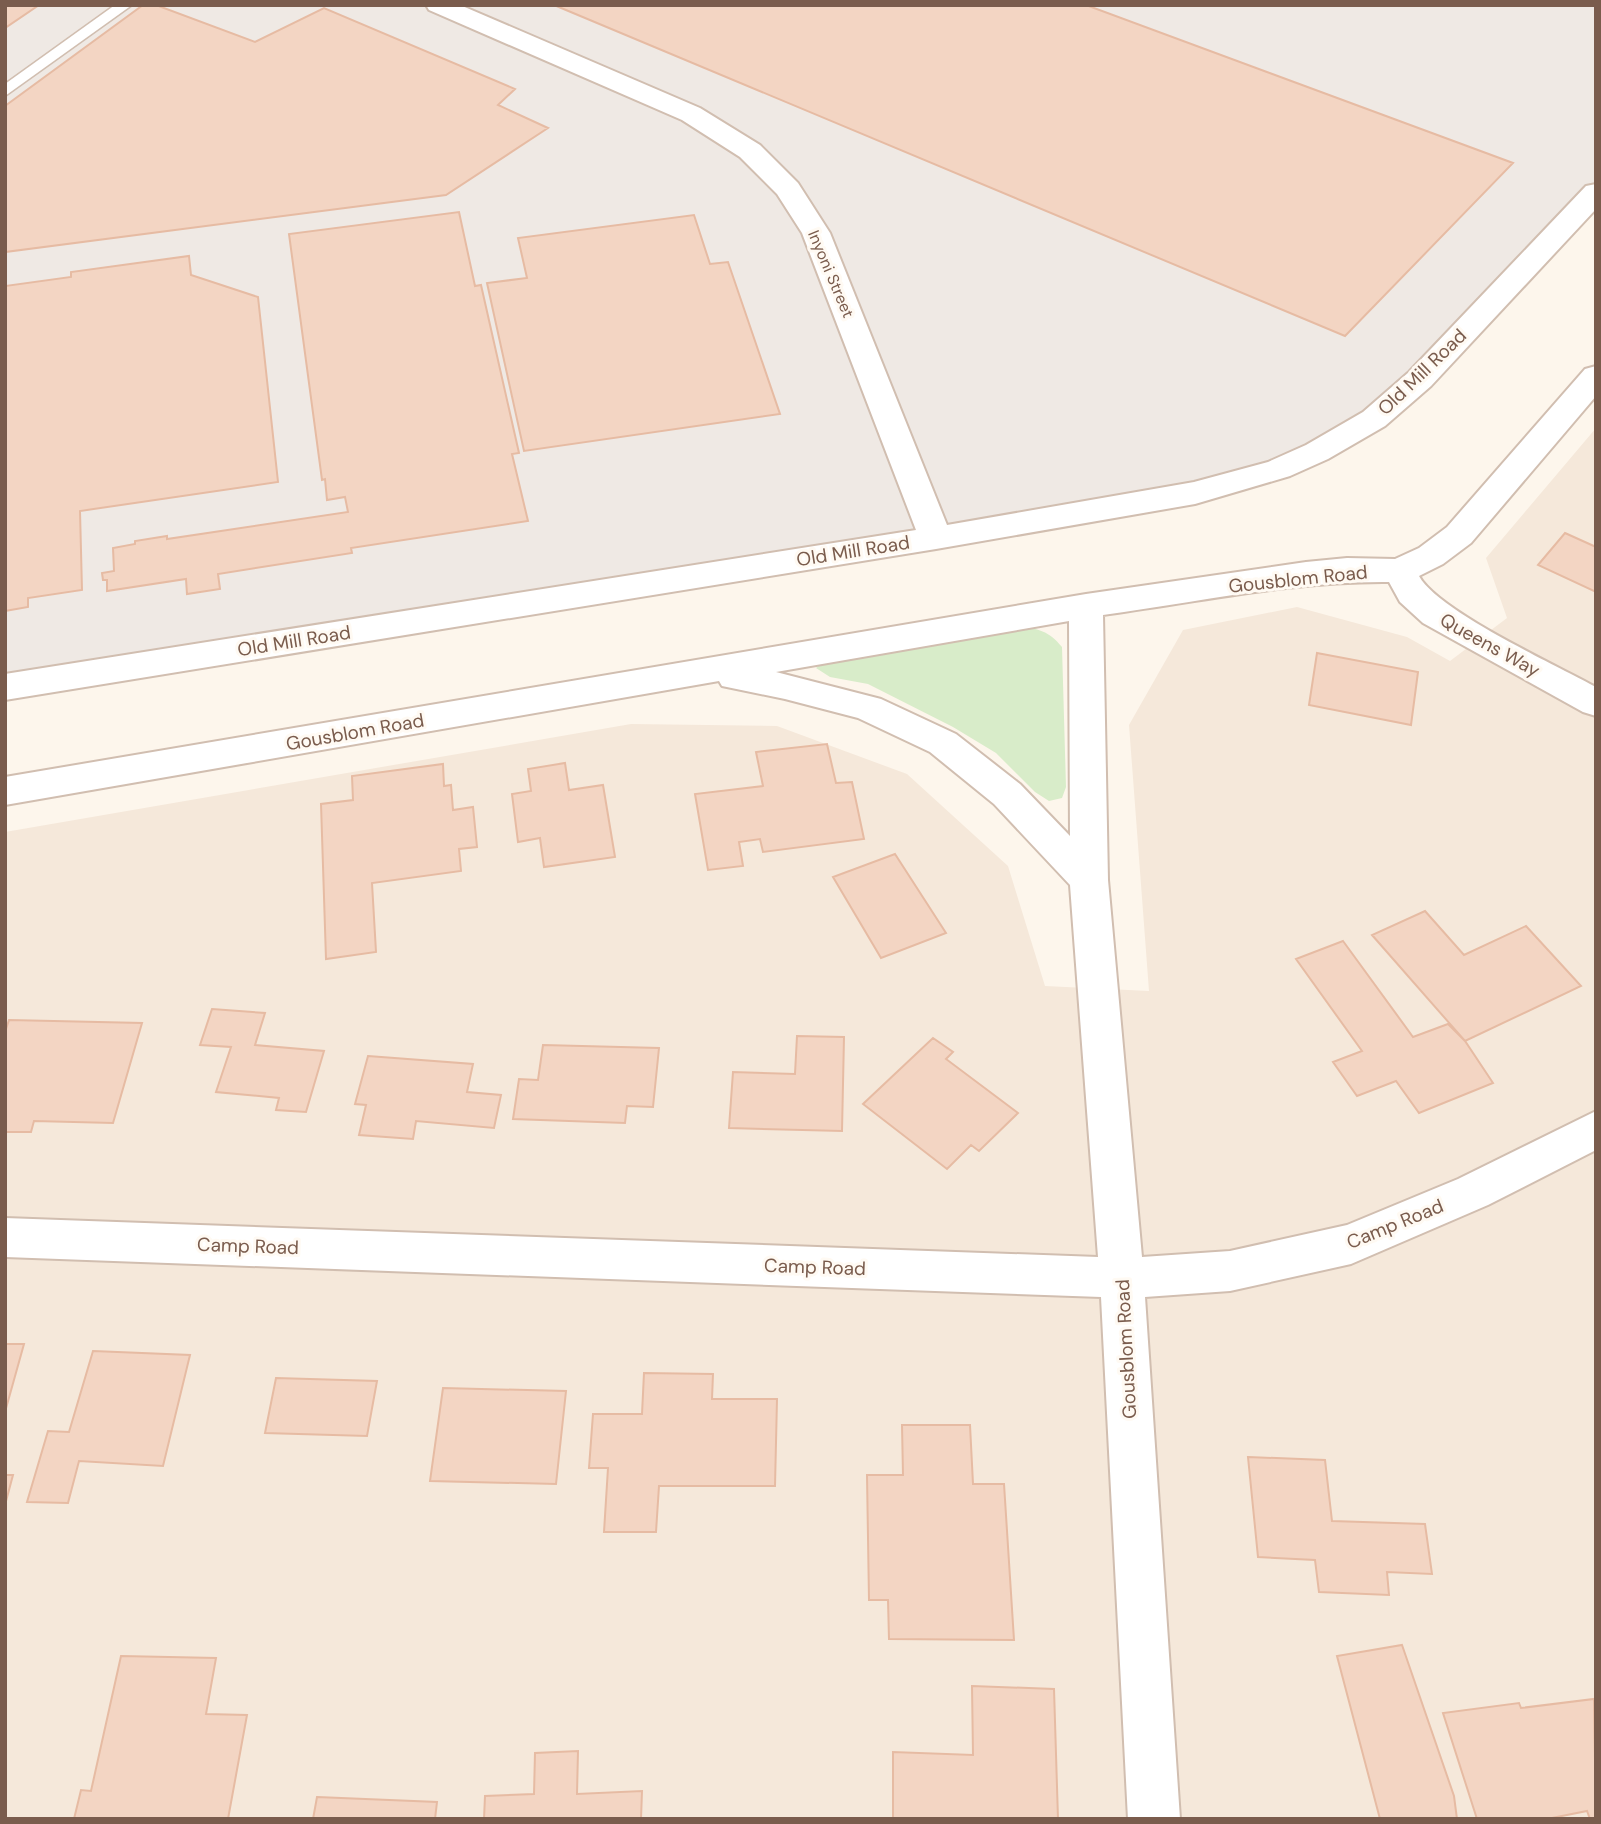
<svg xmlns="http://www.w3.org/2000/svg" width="1601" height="1824" font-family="'DM Sans',sans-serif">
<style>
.residential{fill:#f5e8da}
.industrial{fill:#efe9e4}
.green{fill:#d8ecc9}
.building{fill:#f3d5c3;stroke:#e6bba3;stroke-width:2}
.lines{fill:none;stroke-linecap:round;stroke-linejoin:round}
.lane-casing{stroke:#d1beb0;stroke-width:3}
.street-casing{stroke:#d1beb0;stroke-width:4}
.lane{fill:#fff;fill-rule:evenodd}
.street{fill:#fff;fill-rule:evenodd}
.labels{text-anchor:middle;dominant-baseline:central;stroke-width:6;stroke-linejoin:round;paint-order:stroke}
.far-street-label{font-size:16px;fill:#7a5c4d;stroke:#fffaf3}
.street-label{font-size:19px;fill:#7a5c4d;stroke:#fffaf3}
</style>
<rect width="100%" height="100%" fill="#fdf6ec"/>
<!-- residential -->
<path class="residential" d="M1596,428V1819H5V832L631,724L777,726L907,774L1008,866L1045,986L1149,991L1129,725L1183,630L1297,607L1407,637L1450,661L1507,618L1486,558Z"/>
<!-- industrial -->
<path class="industrial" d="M5,5H1596V192L1420,379L1279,469L5,687Z"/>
<!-- green -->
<path class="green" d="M1018,627C1038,628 1049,631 1062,647L1066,787L1062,798L1049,801L1035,792L996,753L953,727L868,684L830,677L816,668L826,660Z"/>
<!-- building -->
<path class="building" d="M5,5H39L5,28Z
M143,5H156L255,42L324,8L515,89L498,105L548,128L446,195L5,252V106Z
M554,5H1086L1513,163L1345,336Z
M459,212L475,286L481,285L519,453L512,454L528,521L351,548L352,553L218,574L220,589L187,594L186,579L107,591V580H103L102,573L114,571L113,548L135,544V541L167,536V539L348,512L345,497L327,500L325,479L322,480L289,234Z
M694,215L710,264L728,262L780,414L524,451L487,283L527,278L518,238Z
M189,256L191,275L258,297L278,482L80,511L82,590L28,598V607L5,611V286L71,277V272Z
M1565,533L1596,547V592L1538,565Z
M1317,653L1418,672L1411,725L1309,705Z
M827,744L836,783L852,782L864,839L763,852L760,839L739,842L743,866L708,870L695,794L763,786L756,752Z
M565,763L569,790L603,785L615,857L544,867L540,838L518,842L512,794L531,791L528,769Z
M443,764L444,786L451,785L453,810L473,807L477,847L459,849L461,871L372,883L376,952L326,959L321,804L353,800L352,776Z
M895,854L946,933L881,958L833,877Z
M1425,911L1464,955L1526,926L1581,986L1465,1041L1372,935Z
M1343,941L1413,1037L1448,1024L1465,1041L1493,1083L1419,1113L1396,1081L1357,1096L1333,1062L1362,1051L1296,959Z
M212,1009L265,1013L255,1045L324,1051L306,1112L276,1110L279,1098L216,1092L231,1047L200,1045Z
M9,1020L142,1023L113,1123L34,1121L31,1132H5V1032Z
M797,1036L844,1037L842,1131L729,1128L733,1072L795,1074Z
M933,1038L953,1052L946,1059L1018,1113L979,1151L971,1145L947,1169L863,1104Z
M543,1045L659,1048L653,1107L627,1106L625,1123L513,1119L519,1079L538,1080Z
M368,1056L473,1064L467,1092L501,1095L494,1128L416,1121L413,1139L359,1135L366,1105L355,1104Z
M5,1344H24L5,1412Z
M93,1351L190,1355L163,1466L79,1461L68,1503L27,1502L48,1431L69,1432Z
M644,1373L713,1374L712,1399H777L775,1486H659L656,1532H604L608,1468H589L593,1414H642Z
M276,1378L377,1381L367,1436L265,1433Z
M443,1388L566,1391L556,1484L430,1481Z
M902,1425H970L973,1484H1004L1014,1640L889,1639L888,1600H869L867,1475H903Z
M1248,1457L1325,1460L1332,1521L1425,1524L1432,1574L1387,1572L1389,1595L1319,1592L1315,1560L1258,1557Z
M5,1475H13L5,1505Z
M1402,1645L1454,1796L1457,1819H1380L1337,1656Z
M121,1656L216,1658L206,1714L247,1715L228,1819H74L81,1790L91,1791Z
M972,1686L1054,1689L1058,1819H893V1752L973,1755Z
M1594,1699L1596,1819H1590L1587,1811L1547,1819H1477L1443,1713L1519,1703L1521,1708Z
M578,1751L577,1794L642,1791L641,1819H484L485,1796L534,1794L535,1753Z
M317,1797L437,1802L435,1819H313Z"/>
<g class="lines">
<!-- lane casing -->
<g class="lane-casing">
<path id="lane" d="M115,5H132L5,96V84Z"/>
</g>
<!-- street casing -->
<g class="street-casing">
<path id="street" d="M426,5H460L700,108L760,145L798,183L830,233L947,525L1194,482L1268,462L1306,445L1363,412L1409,372L1586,186L1596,184V209L1431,386L1385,426L1328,459L1290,476L1195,504L936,549L5,700V674L916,530L802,233L777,194L740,157L682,120L429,10Z
M1596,366V396L1471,543L1443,564L1419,576C1438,611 1556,665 1596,687V716L1583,712L1423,623L1400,602L1389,582C1294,581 1198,602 1103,615L1108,880L1142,1257L1230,1251L1347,1225L1458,1179L1596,1111V1150L1488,1205L1351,1264L1230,1291L1145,1297L1180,1819H1128L1101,1297L5,1257V1218L1098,1257L1070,885L994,804L930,752L858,718L785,699L722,686L719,681L5,805V777L1086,594L1306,562L1347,558L1395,559L1419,548L1447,527L1585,369ZM1069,621L1070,836L1020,784L956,734L881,699L776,672Z"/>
</g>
<!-- lane -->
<use href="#lane" class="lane"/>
<!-- street -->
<use href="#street" class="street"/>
</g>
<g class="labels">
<!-- far-street labels -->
<g class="far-street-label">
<text transform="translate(831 274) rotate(67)">Inyoni Street</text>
</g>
<!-- street labels -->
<g class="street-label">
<text transform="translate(1422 372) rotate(-44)">Old Mill Road</text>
<text transform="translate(853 551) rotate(-9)">Old Mill Road</text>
<text transform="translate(1298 579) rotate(-6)">Gousblom Road</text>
<text transform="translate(294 641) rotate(-9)">Old Mill Road</text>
<text transform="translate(1490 645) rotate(29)">Queens Way</text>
<text transform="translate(355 732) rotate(-10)">Gousblom Road</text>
<text transform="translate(1395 1224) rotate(-22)">Camp Road</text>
<text transform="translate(248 1246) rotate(2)">Camp Road</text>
<text transform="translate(815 1267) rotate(2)">Camp Road</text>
<text transform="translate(1126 1349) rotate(-93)">Gousblom Road</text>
</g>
</g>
<!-- border -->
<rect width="1601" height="1824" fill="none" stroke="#7a5c4d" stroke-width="14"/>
</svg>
